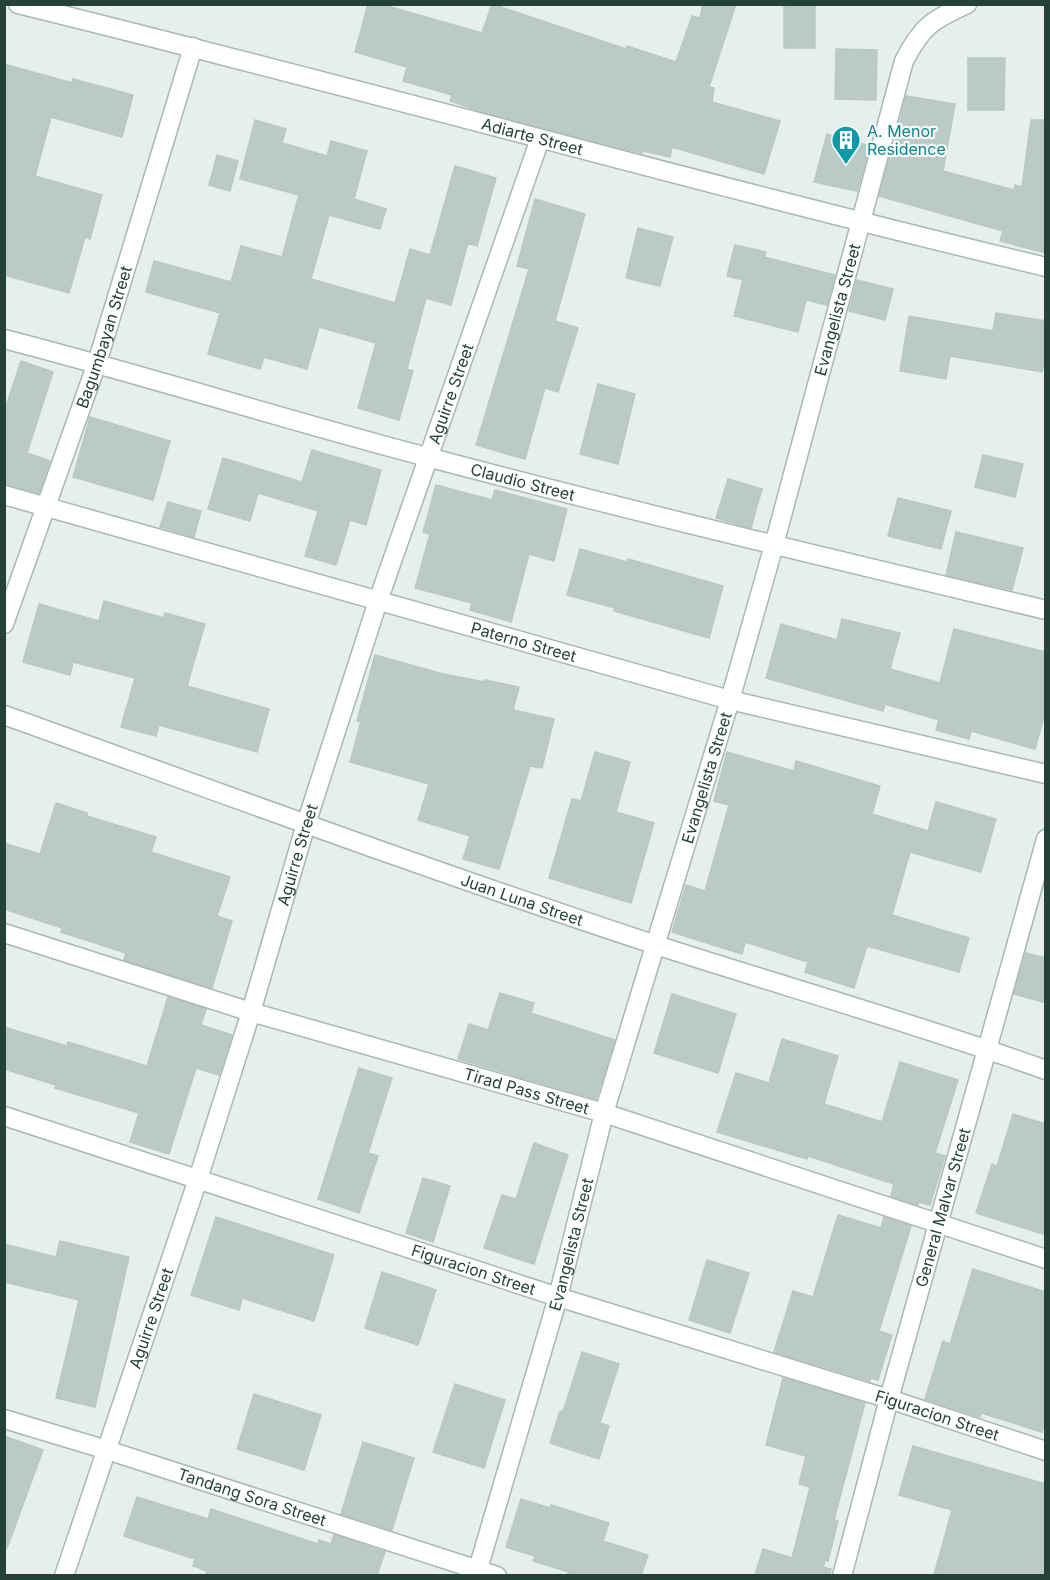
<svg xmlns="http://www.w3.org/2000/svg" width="1050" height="1580" font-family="Inter,sans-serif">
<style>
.building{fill:#bbcac4;stroke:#b8c9c2;stroke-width:1.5}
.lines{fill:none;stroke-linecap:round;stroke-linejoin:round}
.minor-casing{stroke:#a8b8b2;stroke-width:21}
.tertiary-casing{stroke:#a8b8b2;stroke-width:21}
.minor{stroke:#fff;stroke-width:18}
.tertiary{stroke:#fff;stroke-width:18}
.labels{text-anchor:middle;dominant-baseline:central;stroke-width:4.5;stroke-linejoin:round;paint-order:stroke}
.culture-label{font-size:16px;fill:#0d838f;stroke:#f7fbf9;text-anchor:start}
.street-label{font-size:16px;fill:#24423a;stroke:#f7fbf9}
</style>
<rect width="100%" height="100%" fill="#e6efeb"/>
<!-- building -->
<path class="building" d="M368,4H380L482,33L492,4L626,49L627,46L676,62L692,16L700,18L703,4H736L709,87L714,88L712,102L780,121L764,174L672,147L670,157L643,151L642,153L482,112L450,101L452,95L403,81L407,67L355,52Z
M784,4H815V48H784Z
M836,49L877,50L876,100L835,99Z
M968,58H1005L1004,110H968Z
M4,64L72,83L73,79L133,95L122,137L51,117L35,176L102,195L90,239L85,237L69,293L4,275Z
M906,96L955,104L943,171L1014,190L1015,185L1022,187L1031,120H1046V253L1000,241L1003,231L879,196L891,152H893Z
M255,120L286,129L282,143L327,156L331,141L367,151L354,199L386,209L380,229L329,215L311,279L395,303L410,249L430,255L455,166L496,178L477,246L468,243L451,305L426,298L407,369L413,371L399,420L358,408L376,343L319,327L307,369L264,357L260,369L208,354L220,313L146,292L154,261L231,282L241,246L282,257L299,195L240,179Z
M827,134L870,146L857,191L814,182Z
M217,155L238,161L230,191L209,185Z
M535,199L585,214L555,321L578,328L558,392L545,388L525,459L476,445L529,269L517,266Z
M638,228L673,237L660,286L626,278Z
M735,245L766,252L764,257L835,275L827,305L806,300L798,332L734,316L743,280L727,276Z
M857,280L893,289L885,320L849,311Z
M996,313L1046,321V354L1042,372L950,356L946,379L900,371L909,316L993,331Z
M21,361L53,372L27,453L50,461L39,493L4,484V412Z
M598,384L635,394L618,464L580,454Z
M90,417L170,441L153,500L73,477Z
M312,450L381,470L366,525L350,520L336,565L305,556L318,511L258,493L250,521L208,509L223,458L302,482Z
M983,455L1023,464L1015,497L975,487Z
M728,479L762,489L751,528L716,518Z
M436,485L492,500L495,490L567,509L554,561L529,554L511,622L470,610L472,603L415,588L430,534L423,532Z
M898,498L951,511L941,549L888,536Z
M168,502L201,511L194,537L160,527Z
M956,532L1023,548L1012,590L946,575Z
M580,549L627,562L628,559L723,586L709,638L614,611L615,608L567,595Z
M104,601L164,618L165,613L205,624L187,686L269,709L257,752L159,725L156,736L121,727L135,678L73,662L70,675L23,662L39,604L99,621Z
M842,619L900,633L890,669L940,683L954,629L1046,652V709L1035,749L971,731L969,739L936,730L939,720L885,704L883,711L766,678L781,624L837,640Z
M375,655L443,674L485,682V680L519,687L513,710L554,719L542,768L530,766L499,869L463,859L470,836L418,820L429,784L350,762L361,722L357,721Z
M595,752L630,762L616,812L654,823L631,903L549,878L572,799L581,801Z
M727,752L794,771L796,761L880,786L872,814L928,831L936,802L996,819L981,872L910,852L892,915L969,938L959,972L867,946L854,988L805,972L808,962L745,942L742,954L672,932L686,885L705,891L729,805L714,801Z
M56,803L87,813V816L156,837L151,852L230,877L217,916L232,921L212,988L124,960L126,953L61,932L62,928L4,909V843L40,854Z
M1026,953L1046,958V1003L1014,994Z
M500,993L534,1003L531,1013L615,1040L596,1099L458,1059L469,1024L488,1030Z
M672,994L736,1014L718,1073L654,1053Z
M168,997L206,1009L201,1025L232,1035L219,1075L196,1068L169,1154L130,1142L139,1113L55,1088L56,1085L4,1069V1027L67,1046L68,1042L147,1066Z
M782,1039L838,1056L824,1104L882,1122L900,1062L958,1080L935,1153L945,1156L930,1205L919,1202L918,1205L891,1196L894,1184L808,1156L807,1159L717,1132L736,1073L769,1083Z
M359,1068L392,1078L368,1153L378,1156L359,1213L318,1199Z
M1013,1114L1046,1124V1235L976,1213L992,1164L997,1166Z
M534,1143L568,1155L534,1264L484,1248L502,1195L516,1199Z
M423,1178L450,1186L433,1242L406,1233Z
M838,1215L881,1228L884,1217L911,1226L879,1331L892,1335L878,1380L871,1378L870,1381L774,1352L793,1291L813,1297Z
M216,1217L334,1255L314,1321L242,1298L239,1310L191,1295Z
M60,1241L129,1257L95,1407L56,1398L79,1300L4,1282V1244L56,1257Z
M707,1260L749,1273L730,1333L689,1320Z
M973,1269L1046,1292V1419L1042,1432L981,1413L980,1417L925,1399L943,1341L950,1344Z
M382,1272L436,1290L418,1345L365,1328Z
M582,1352L619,1364L600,1423L609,1426L599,1459L550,1443L560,1411L563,1412Z
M783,1378L865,1403L834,1520L838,1521L828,1561L825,1560L823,1567L831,1569L830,1575H755L763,1549L792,1558L810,1487L799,1484L806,1456L766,1445Z
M455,1384L505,1400L484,1468L433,1452Z
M254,1394L321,1415L304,1470L237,1449Z
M4,1436L43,1450L7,1548L4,1547Z
M363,1442L414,1458L392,1530L341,1514Z
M913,1446L1046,1484V1575H934L952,1510L899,1495Z
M137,1497L208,1519L211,1509L318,1544L319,1540L331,1544L334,1535L385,1552L377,1575H206L207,1571L193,1566L195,1559L124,1536Z
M521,1499L550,1508L551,1505L609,1523L603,1541L648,1555L641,1575H567L569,1572L533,1561L535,1556L506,1547Z"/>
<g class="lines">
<!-- minor casing -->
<g class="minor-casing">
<g id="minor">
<path id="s1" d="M18,4C362,88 702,185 1046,267"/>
<path id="s2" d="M4,339C148,376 289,421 431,458C635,512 840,561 1046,610"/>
<path id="s3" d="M4,495L730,700L1046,774"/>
<path id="s4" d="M4,624L97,363L193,47"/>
<path id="s5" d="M4,933L251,1012L604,1113L1046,1259"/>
<path id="s6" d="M4,1116L558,1297L889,1399L1046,1451"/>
<path id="s7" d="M4,1419L107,1450L497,1576"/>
<path id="s8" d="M64,1576L198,1179L251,1012L306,824L378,601L540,139"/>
<path id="s9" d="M476,1576L558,1297L604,1113L730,700L774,545L904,61C922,26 932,20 967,4"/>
<path id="s10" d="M842,1576L889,1399L1046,839"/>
</g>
</g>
<!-- tertiary casing -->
<g class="tertiary-casing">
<g id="tertiary">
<path id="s11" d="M4,715C221,793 437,873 656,945C786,987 917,1024 1046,1070"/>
</g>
</g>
<!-- minor -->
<use href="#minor" class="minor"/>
<!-- tertiary -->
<use href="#tertiary" class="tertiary"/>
</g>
<!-- icons -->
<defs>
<g id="building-pin" transform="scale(1.5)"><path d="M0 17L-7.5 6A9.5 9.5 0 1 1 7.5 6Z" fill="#0f9aa8" stroke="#f7fbf9"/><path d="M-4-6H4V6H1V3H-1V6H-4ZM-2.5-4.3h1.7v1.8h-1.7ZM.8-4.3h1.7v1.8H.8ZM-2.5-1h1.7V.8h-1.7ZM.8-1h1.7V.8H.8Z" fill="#fff"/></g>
</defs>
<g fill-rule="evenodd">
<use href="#building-pin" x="846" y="140"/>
</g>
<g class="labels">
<!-- culture labels -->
<g class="culture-label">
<text x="867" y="131">A. Menor<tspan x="867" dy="18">Residence</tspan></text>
</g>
<!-- street labels -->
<g class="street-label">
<text stroke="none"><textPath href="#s1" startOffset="531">Adiarte Street</textPath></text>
<text stroke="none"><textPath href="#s9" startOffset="1317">Evangelista Street</textPath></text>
<text stroke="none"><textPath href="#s4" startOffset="304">Bagumbayan Street</textPath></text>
<text stroke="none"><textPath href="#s8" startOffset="1244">Aguirre Street</textPath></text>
<text stroke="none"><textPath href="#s2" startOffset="538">Claudio Street</textPath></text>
<text stroke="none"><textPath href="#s3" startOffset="540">Paterno Street</textPath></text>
<text stroke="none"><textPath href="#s9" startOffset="831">Evangelista Street</textPath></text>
<text stroke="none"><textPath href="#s8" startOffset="758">Aguirre Street</textPath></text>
<text stroke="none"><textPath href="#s11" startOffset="550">Juan Luna Street</textPath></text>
<text stroke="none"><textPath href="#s5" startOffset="546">Tirad Pass Street</textPath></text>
<text stroke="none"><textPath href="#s10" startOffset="382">General Malvar Street</textPath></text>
<text stroke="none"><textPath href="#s9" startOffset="345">Evangelista Street</textPath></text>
<text stroke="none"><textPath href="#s6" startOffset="494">Figuracion Street</textPath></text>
<text stroke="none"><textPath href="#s8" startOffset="272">Aguirre Street</textPath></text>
<text stroke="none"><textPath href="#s6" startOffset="980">Figuracion Street</textPath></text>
<text stroke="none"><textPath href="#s7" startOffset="260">Tandang Sora Street</textPath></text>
</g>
</g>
<!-- border -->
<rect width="1050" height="1580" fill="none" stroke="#24423a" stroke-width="12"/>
</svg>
